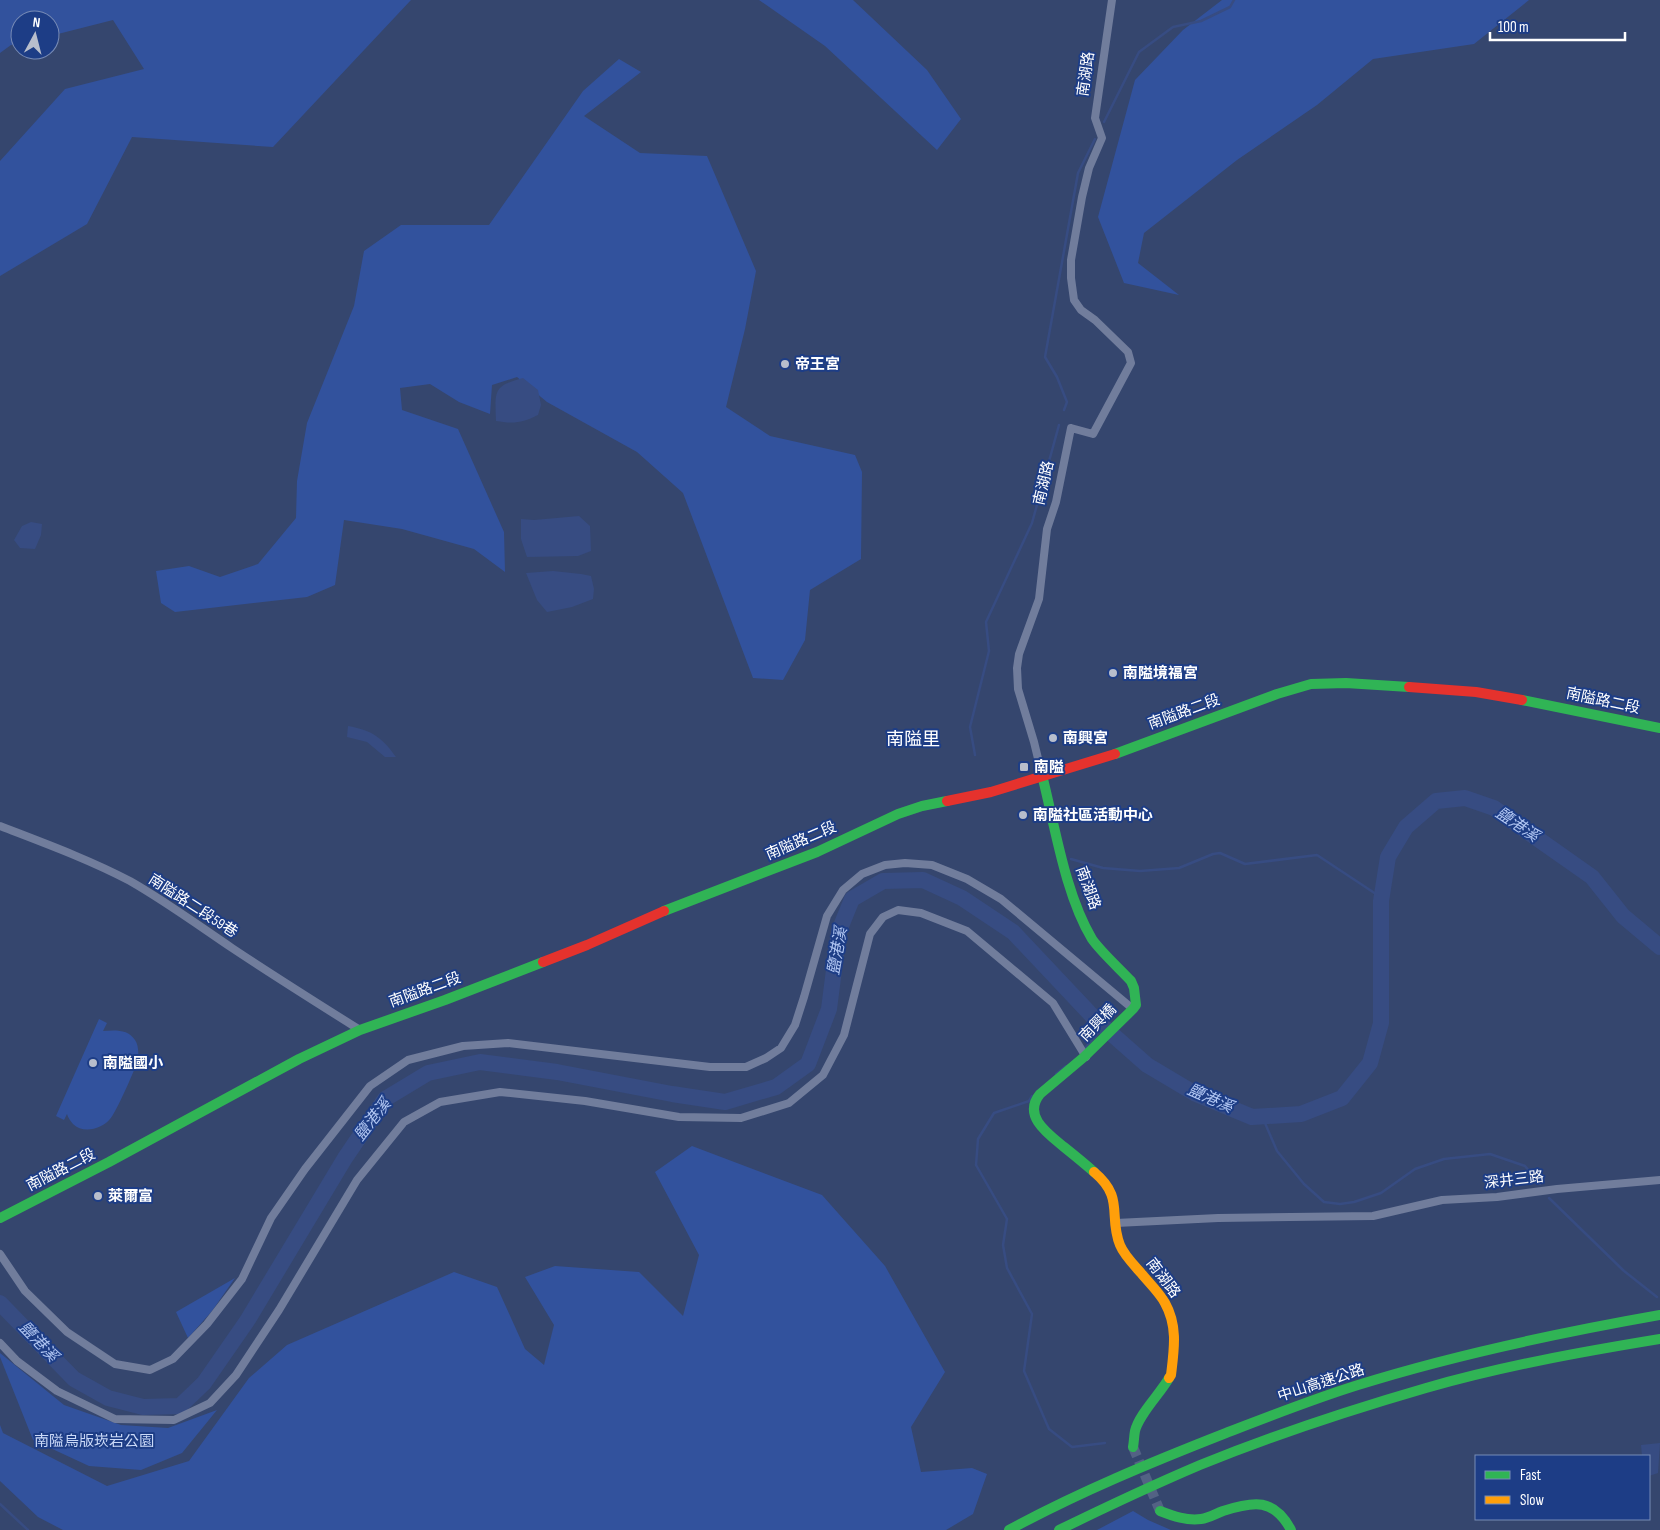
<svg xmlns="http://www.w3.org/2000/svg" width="1660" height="1530" font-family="'Sofia Sans Condensed','Noto Sans TC',sans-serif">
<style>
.green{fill:#32529d}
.water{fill:#374c82}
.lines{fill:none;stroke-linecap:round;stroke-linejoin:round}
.stream{stroke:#374c82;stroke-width:2.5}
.river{stroke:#374c82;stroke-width:16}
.secondary-tunnel{stroke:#536284;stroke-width:10;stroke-dasharray:10 5;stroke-linecap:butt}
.street{stroke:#717d9c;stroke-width:8}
.fast{stroke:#30b455;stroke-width:10}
.slow{stroke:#ff9f0a;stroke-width:10}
.jam{stroke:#e5322d;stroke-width:10}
.poi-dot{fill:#b8becc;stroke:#1d3d86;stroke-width:2}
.labels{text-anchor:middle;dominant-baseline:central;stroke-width:4;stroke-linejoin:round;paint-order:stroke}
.street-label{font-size:15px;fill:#fff;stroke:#1d3d86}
.poi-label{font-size:15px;font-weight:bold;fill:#fff;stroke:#1d3d86;text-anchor:start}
.park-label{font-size:15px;fill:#cad9f8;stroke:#1d3d86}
.water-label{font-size:16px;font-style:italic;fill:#b1c6f2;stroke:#1d3d86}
.quarter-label{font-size:18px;fill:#fff;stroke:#1d3d86}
</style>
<rect width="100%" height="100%" fill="#35466e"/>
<!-- green -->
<path class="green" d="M0,0H411L273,147L132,137L87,224L0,276V161L65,89L144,69L113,20L50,36V20H20V43L11,45L0,53Z
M759,0H853L927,70L961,119L937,150L825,46Z
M1222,0H1529L1474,44L1373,59L1317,105L1237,160L1144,233L1138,263L1179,295L1124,283L1098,217L1135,80L1183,30Z
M619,59L641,72L584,116L640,153L707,156L756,271L745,329L726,407L770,436L855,455L862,472L861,559L810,590L805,640L783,680L753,678L683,493L637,452L547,402L517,377L492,385L490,414L459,402L430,384L400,388L402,410L458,429L504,532L505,572L474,549L402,529L344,520L335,585L307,597L175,612L161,603L156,571L189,566L220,577L258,564L296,518L297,481L307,423L354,306L364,251L401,225H489L583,91Z
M99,1019L107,1023L103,1031C115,1030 128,1029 135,1040C139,1046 139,1056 137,1063C134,1071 116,1113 110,1119C102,1129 83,1134 73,1124C70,1121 68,1117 67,1114L64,1120L56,1116Z
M692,1146L822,1195L885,1266L945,1372L911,1427L921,1472L972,1468L987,1474L973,1514L946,1530H63L38,1517L0,1481V1425L3,1433L107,1486L189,1461L249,1378L287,1345L454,1272L497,1287L525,1349L544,1365L554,1325L525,1277L555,1266L639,1272L683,1316L699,1255L655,1172Z
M235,1278L212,1311L188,1338L176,1312Z
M0,1353L64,1405L121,1425L168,1428L217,1410L182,1453L141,1470L89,1466L33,1440L0,1357Z
M1133,1511L1148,1520L1171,1530H1097Z"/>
<!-- water -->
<path class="water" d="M523,378L538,390L541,405L538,415C522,423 514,424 496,421C495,391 493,386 523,378Z
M579,516L590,526L591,551L578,556L527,557L521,539V519L534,520Z
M31,522L42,524L41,535L35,549L20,548L14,540L22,526Z
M553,571L581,574L591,576L594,589L593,599L572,607L547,612L537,600L526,573Z
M348,726C371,730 382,737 396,757H385L367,742L347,737Z
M1660,1443L1658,1473L1649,1476V1456H1642L1641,1445Z"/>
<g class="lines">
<!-- stream -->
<path class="stream" d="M1104,122L1139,52L1173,27L1201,21L1230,7L1234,0
M1064,410L1067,402L1057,377L1045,357L1078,173L1095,139
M975,755L970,727L989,651L986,622L1032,523L1059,425
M1071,859L1103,868L1140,871L1179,868L1213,854L1220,853L1245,864L1317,855L1382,898
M1084,1049L1104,1027
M1056,1074L1066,1066
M1032,1096L1029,1101L994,1113L978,1139L976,1165L1007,1219L1003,1245L1007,1268L1032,1314L1024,1371L1049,1429L1072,1447L1105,1443
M1262,1116L1277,1151L1304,1184L1324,1202L1340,1204L1354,1202L1381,1193L1415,1169L1444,1159L1490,1154L1525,1166L1540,1184
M1549,1198L1624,1271L1657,1297
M0,1504L28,1530"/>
<!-- river -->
<path class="river" d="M0,1303L74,1379L108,1398L143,1407L180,1406L204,1383L247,1321L345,1158L385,1099L428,1073L480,1062L557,1072L672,1094L725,1102L776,1087L808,1064L829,1009L839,931L852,899L883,881L923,880L962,898L1013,932L1096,1020L1147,1065L1194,1093L1252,1117L1301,1114L1342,1098L1370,1063L1381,1023V901L1388,857L1406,827L1436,801L1465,798L1494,808L1592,877L1623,916L1660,947"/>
<!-- secondary-tunnel -->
<path class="secondary-tunnel" d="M1133,1447L1160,1511"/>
<!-- street -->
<path class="street" d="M1042,775L1034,742L1018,689L1017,668L1019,654L1039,599L1047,529L1056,502L1071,428L1093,434L1131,363L1128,352L1095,320L1081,310L1074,300L1071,278V260L1082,197L1089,168L1102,138L1095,118L1112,0
M0,826C44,843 88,859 130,881C165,901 198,925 232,948C274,976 317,1003 360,1030
M1116,1223L1218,1218L1373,1216L1442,1200L1497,1197L1557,1189L1660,1180
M0,1254L25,1291L67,1332L115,1364L150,1370L173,1359L207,1324L242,1279L271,1218L305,1169L370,1086L408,1060L463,1046L508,1043L710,1067H746L766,1058L781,1048L795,1025L804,997L827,916L843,890L862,874L885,865L905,863L932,865L967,879L1001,899L1133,1009
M0,1343L17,1361L57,1391L115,1419L174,1420L210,1403L236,1375L279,1310L357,1180L404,1122L440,1102L500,1092L585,1101L679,1117L741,1118L789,1103L823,1075L844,1035L870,934L883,917L898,910L921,913L967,931L1053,1003L1086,1057"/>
<!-- fast -->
<path class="fast" d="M1522,700L1660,728
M1115,754L1277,694L1311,684L1346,683L1409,687
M1042,775C1055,826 1065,894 1092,939C1101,952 1120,969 1131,981L1134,988L1136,1005L1133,1009L1084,1057L1040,1094C1022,1116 1048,1134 1064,1147C1074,1155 1084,1163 1094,1172
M664,911L817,852L898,814L922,806L947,801
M0,1218L109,1162L299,1059L360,1030L445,1000L543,962
M1133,1447C1134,1442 1134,1436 1135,1431C1139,1414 1160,1394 1169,1378
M1160,1511C1173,1516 1187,1521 1201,1519C1209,1518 1215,1514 1223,1511C1254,1501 1274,1498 1291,1530
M1009,1530C1079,1492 1152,1462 1226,1433C1270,1416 1313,1399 1358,1385C1457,1354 1558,1333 1660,1315
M1059,1530C1106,1507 1153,1485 1200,1465C1274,1435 1350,1410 1426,1388C1503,1366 1581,1352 1660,1339"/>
<!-- slow -->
<path class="slow" d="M1094,1172C1125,1198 1108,1215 1120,1245C1124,1255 1134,1265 1141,1273C1149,1283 1159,1292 1165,1303C1178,1326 1174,1350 1171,1375L1169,1378"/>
<!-- jam -->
<path class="jam" d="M1409,687L1476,692L1522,700
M947,801L991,792L1115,754
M543,962L587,945L664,911"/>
</g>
<!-- markers -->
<g class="poi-dot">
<circle cx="785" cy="364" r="5"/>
<circle cx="1113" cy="673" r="5"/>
<circle cx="1053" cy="738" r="5"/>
<rect x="1019" y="762" width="10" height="10" rx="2.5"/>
<circle cx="1023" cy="815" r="5"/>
<circle cx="93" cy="1063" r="5"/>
<circle cx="98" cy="1196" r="5"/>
</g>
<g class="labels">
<!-- street labels -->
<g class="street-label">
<text transform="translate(1086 74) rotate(-82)">南湖路</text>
<text transform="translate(1044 483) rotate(-77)">南湖路</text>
<text transform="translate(1603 701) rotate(12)">南隘路二段</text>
<text transform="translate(1184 712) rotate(-20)">南隘路二段</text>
<text transform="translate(801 841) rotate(-23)">南隘路二段</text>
<text transform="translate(1088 888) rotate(70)">南湖路</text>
<text transform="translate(193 906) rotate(33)">南隘路二段59巷</text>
<text transform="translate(425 990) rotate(-20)">南隘路二段</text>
<text transform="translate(1098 1023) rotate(-46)">南興橋</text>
<text transform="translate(61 1170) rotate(-27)">南隘路二段</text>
<text transform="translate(1514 1180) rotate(-7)">深井三路</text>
<text transform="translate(1163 1278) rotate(53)">南湖路</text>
<text transform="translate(1321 1383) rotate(-18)">中山高速公路</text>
</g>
<!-- poi labels -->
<g class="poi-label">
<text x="795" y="364">帝王宮</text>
<text x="1123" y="673">南隘境福宮</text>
<text x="1063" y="738">南興宮</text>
<text x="1034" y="767">南隘</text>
<text x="1033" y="815">南隘社區活動中心</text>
<text x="103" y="1063">南隘國小</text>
<text x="108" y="1196">萊爾富</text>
</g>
<!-- park labels -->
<g class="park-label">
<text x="94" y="1441">南隘烏版崁岩公園</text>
</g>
<!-- water labels -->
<g class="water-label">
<text transform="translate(1517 825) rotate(34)">鹽港溪</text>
<text transform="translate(838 951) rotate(-80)">鹽港溪</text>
<text transform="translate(1210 1099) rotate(24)">鹽港溪</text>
<text transform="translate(373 1120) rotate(-52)">鹽港溪</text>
<text transform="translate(38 1342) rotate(46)">鹽港溪</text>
</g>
<!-- quarter labels -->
<g class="quarter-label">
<text x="913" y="739">南隘里</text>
</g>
</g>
<!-- legend -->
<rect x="1475" y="1455" width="175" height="65" fill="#1d3d86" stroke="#778bb6"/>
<rect x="1485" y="1471" width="25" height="8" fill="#30b455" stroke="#778bb6"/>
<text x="1520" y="1480" font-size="15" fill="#ffffff">Fast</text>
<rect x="1485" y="1496" width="25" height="8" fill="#ff9f0a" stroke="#778bb6"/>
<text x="1520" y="1505" font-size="15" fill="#ffffff">Slow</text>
<!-- north arrow -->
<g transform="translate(35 35) rotate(7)"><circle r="24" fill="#1d3d86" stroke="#778bb6"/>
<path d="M0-4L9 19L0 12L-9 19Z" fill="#b8becc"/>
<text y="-8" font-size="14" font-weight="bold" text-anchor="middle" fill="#ffffff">N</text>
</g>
<!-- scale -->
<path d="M1490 32v8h135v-8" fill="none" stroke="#ffffff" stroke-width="2.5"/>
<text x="1498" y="32" font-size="15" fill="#ffffff" stroke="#1d3d86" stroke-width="4" paint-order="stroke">100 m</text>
</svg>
